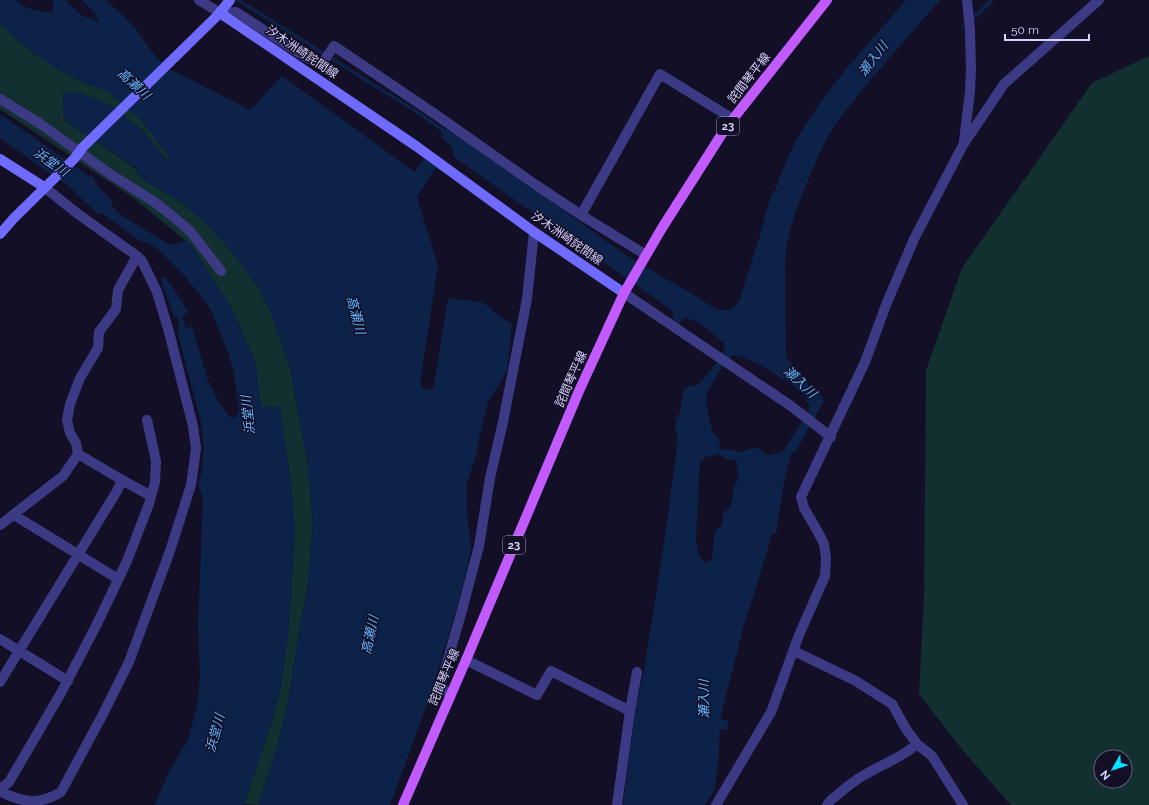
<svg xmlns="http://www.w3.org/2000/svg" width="1149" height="805" font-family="Raleway,'Noto Sans JP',sans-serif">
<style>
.green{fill:#12302f;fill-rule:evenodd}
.water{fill:#0c2248;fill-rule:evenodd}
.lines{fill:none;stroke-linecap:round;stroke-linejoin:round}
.stream{stroke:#0c2248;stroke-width:3.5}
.river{stroke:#0c2248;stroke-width:20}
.street{stroke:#3d3a85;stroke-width:10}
.secondary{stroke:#6f6bff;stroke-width:10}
.primary{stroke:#c25bff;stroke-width:10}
.labels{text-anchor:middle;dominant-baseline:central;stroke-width:3;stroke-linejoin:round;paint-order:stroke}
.shield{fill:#130f26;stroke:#9e99be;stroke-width:1}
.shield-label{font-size:11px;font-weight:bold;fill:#d9d4ff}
.street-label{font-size:12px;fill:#d9d4ff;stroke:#130f26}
.water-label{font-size:13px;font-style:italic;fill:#62b6ff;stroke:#130f26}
</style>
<rect width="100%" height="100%" fill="#130f26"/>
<!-- green -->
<path class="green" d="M0,24L30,51L63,72L80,81L109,92L140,119L175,164L164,157L144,132L80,92H63L64,120L135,168L140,177L185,205L207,224L233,253L257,286L270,310L290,369L307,459L313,524L307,591L300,625L288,702L276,751L258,805L244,804L270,727L281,688L289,628L295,529L291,482L280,408L261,406L255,360L231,308L193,247L135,199L0,109Z
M1149,56V805H1011L964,752L919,694L924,597L926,370L962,268L1092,83ZM1101,757H1125V781H1101Z"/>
<!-- water -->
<path class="water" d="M0,0H16C23,9 42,12 53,13V0H65L81,15L99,22C97,13 88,7 82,0H105L123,15L136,29L152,52L166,67L250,110L282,76L415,172L424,158L436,167L417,197L438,266L420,384L423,388L429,390L434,386L447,303L449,298L481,302L490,307L494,312L512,324L507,371L488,402L480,434L476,456L467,483V512L471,548L466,574L457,607L429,699L390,805H258L276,751L288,702L300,625L307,591L313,524L307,459L290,369L270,310L257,286L233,253L207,224L185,205L140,177L135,167L64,120L63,92H79L112,106L144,132L164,157L174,163L140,119L109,92L80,81L63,72L30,51L0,24Z
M906,0H940C905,41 867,81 836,124C823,143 815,164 806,185C796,209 788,231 785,258L786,357L809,385L818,390L824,401L796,451L792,452L785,476L776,533L771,535L767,552L744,625L720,719L728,721V729H720L719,752L715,788L705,805H623L636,706L644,671L665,536L676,455L677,436L675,429L676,420L680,412L684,388L695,385L701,382L723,355L725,344C714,335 699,319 684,318L678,324L672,320L674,314L670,309L454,157L452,147L441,137L449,126L610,244L645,267L691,293L714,308C727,312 733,311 740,299L765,219H764L772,193H774C783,169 792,145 806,124C834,79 872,40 906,0ZM733,355L740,356L760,365L795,386L806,397L810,408L784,450L780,453L768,455L756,447L740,452L728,449L720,450L719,447L721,441L713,432L709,419L706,401L707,393L722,367ZM717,454L721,455C726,461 730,459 737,460L736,464L739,478L733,488V498L730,506L723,514L722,525L715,531L712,559L709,562L705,563L702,560L698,553L696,539L700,462L705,457L713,456Z
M989,0H994L990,5L964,29L960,31L967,21Z
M91,174L99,188L118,213L168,244H178L186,240L193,247L231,308L255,360L261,406L280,407L291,482L295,529L289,628L281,688L270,727L244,805H155L169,771L187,742L197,707L200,675L198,626L203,497L198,484L202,471L204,447L201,422L177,331L180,329L177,316L174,317L161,279L165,277L173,287L188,312L182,316L186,328L192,327L209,383L220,404L230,417L235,418L239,411L234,373L228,352L210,308L188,280L158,249L149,244L140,241L74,193Z"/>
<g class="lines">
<!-- stream -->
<path class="stream" d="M238,0L414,110L448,134"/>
<!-- river -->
<path class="river" d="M0,126L76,179L102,204"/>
<!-- street -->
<path class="street" d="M199,0L220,13L236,12L307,58L316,62H323L334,46L432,112L536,185L581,215
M0,99L39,123L110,174L153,201L170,214L190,231L221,271
M964,141L970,91L971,70L970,30L967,0
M646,255L581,215L660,74L733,119
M624,293L791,406L831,437
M122,480L151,496
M14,515L118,579
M0,525L63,476L78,454
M0,639L68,681
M794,651L856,681L892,704L906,729L917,744L932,756L963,805
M466,660L537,695L551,671L630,711L617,805
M0,682L117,491L122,480L78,454L76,443L70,433L67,420L70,404L80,378L98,348L99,332L116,309L118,290L137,256L78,214L44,187
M451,695L440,686L461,614L479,546L490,478L503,422L527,299L534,232
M630,711L637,672
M0,789L9,782L61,693L97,624L127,561L149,504L155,482L156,461L147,420
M0,791C22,803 40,805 61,792L102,716L129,662L170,551L191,485L194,464L196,448L193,426L169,332L157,292L142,261L137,256
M716,805L771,712L799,635L825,576L826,558L824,544L818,532L804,508L801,497L865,362L886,305L914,239L963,145L1004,84L1099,0
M827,805L831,800C842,791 854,780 866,774C884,763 900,759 917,744"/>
<!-- secondary -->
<path class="secondary" d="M220,13L416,146L534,232L624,293
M0,159L44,187
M0,234L14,218L74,159L83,147L217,16L230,0"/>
<!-- primary -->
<path class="primary" d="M403,805L466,660L579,391L624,293L662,228L725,129L827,0"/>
</g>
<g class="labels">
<!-- shield labels -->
<g class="shield">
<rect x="717" y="117" width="22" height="18" rx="3"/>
<rect x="503" y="536" width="22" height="18" rx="3"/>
</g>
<g class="shield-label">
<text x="728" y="126">23</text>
<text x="514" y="545">23</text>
</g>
<!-- street labels -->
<g class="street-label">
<text transform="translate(302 52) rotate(34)">汐木洲崎詫間線</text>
<text transform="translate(749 78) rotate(-52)">詫間琴平線</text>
<text transform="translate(567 238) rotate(35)">汐木洲崎詫間線</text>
<text transform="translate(571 379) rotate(-66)">詫間琴平線</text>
<text transform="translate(444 677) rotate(-67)">詫間琴平線</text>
</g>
<!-- water labels -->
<g class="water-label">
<text transform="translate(873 59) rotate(-53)">瀬入川</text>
<text transform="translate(134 84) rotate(42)">高瀬川</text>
<text transform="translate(51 162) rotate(35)">浜堂川</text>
<text transform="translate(356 315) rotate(75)">高瀬川</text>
<text transform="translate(800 382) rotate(43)">瀬入川</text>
<text transform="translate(248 415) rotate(-96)">浜堂川</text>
<text transform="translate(370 635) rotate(-78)">高瀬川</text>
<text transform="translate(704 699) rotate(-91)">瀬入川</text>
<text transform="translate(215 733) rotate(-75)">浜堂川</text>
</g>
</g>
<!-- north arrow -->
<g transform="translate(1113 769) rotate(231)"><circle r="19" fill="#130f26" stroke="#625e7d"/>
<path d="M0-3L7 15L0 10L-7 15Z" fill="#00e5ff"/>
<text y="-6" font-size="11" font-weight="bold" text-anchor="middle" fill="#d9d4ff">N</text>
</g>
<!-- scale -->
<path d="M1005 34v6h84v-6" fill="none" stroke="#d9d4ff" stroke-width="2"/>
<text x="1011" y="34" font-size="12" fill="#d9d4ff" stroke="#130f26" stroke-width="3" paint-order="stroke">50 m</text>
</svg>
